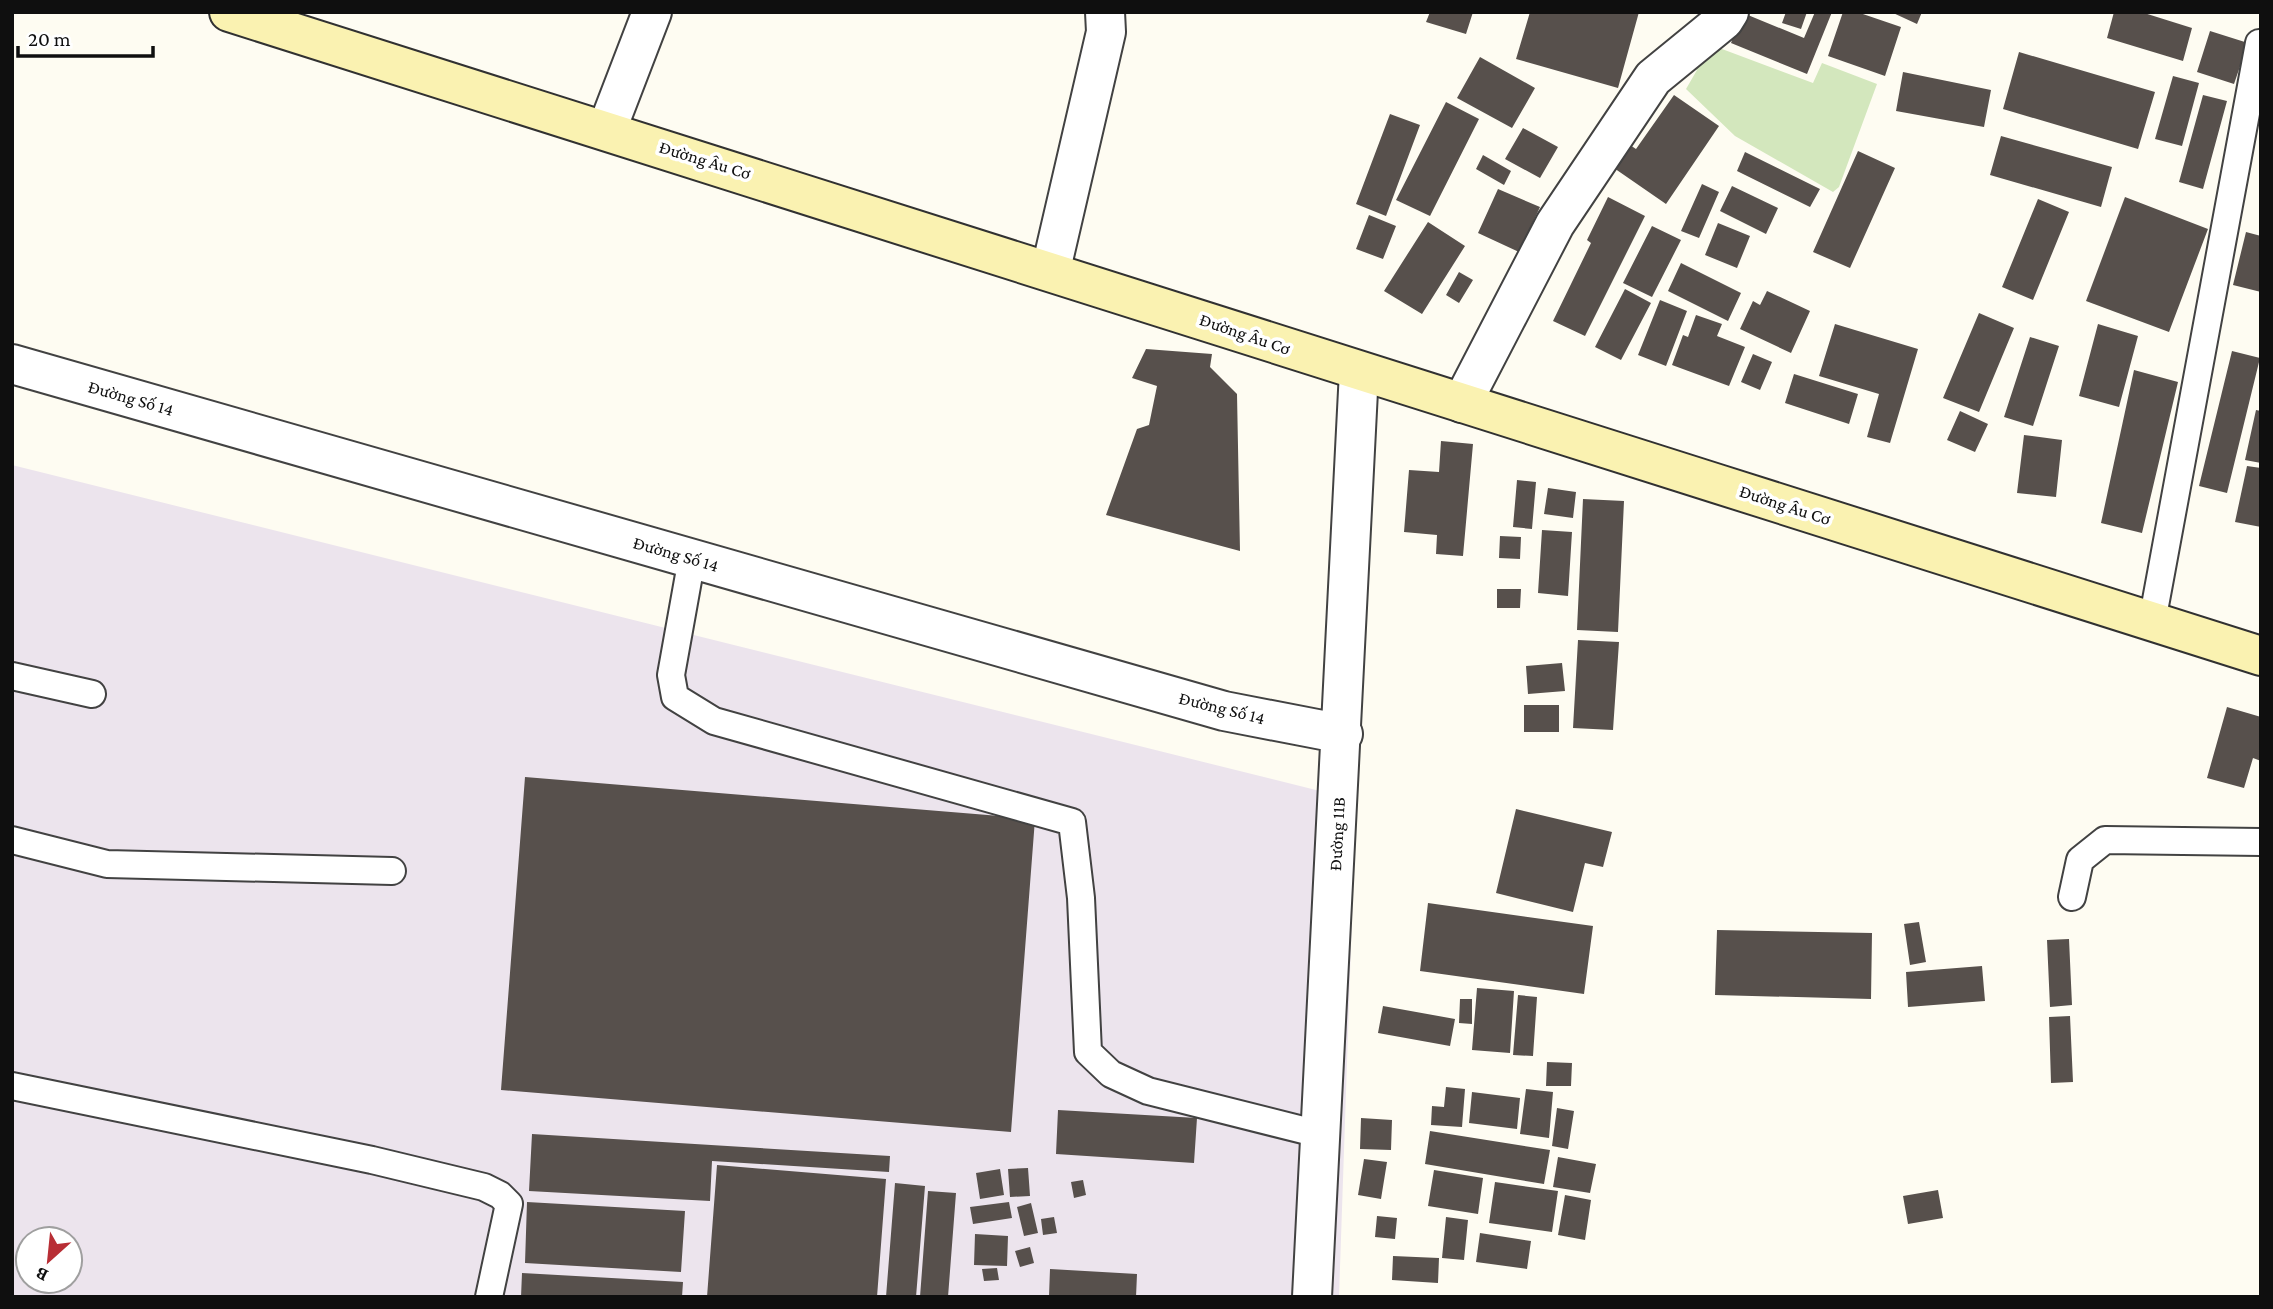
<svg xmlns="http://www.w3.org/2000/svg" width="2273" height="1309" font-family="'Crimson Pro',serif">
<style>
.industrial{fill:#ece4ed;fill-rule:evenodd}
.green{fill:#d3e7bd}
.building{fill:#57504c}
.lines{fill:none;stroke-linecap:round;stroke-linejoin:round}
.service-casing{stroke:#424242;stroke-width:30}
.minor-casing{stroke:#424242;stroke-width:42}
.secondary-casing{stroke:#313131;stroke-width:42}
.service{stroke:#fff;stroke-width:26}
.minor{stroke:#fff;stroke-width:38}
.secondary{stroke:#faf2b1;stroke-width:38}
.labels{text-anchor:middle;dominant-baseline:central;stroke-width:7;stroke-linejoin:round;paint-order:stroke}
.street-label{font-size:18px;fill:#0f0f0f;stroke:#fff}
</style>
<rect width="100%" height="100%" fill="#fefcf2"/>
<!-- industrial -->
<path class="industrial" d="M12,465L1356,800L1339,1297H12ZM28,1239H70V1281H28Z"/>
<!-- green -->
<path class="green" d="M1700,12H1726L1722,49L1813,83L1822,63L1877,84L1839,187L1833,192L1735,136L1686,89L1697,70L1680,62Z"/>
<!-- building -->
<path class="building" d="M1430,12H1473L1466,34L1426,22Z
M1530,12H1639L1618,88L1516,59Z
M1786,12H1807L1801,29L1782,23Z
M1815,12H1832L1807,74L1731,43L1743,13L1804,38Z
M1843,12H1857L1901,27L1885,76L1828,56Z
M1891,12H1922L1917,24Z
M2114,12H2141L2192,28L2183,61L2107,38Z
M2210,31L2248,43L2234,84L2197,72Z
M2019,52L2155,92L2138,149L2003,109Z
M1480,57L1535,88L1512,128L1457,98Z
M1903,72L1991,90L1984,127L1896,111Z
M2173,76L2199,83L2182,146L2155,139Z
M1674,95L1719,126L1666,204L1611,166L1627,143L1636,149Z
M2203,95L2227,101L2203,189L2179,182Z
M1446,102L1479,119L1430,216L1396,200Z
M1390,114L1420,125L1386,216L1356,204Z
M1523,128L1558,147L1540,178L1505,159Z
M2001,136L2112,167L2101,207L1990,175Z
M1858,151L1895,168L1850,268L1813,252Z
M1745,152L1820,189L1810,207L1737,171Z
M1483,155L1511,171L1504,185L1476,169Z
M1702,184L1719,192L1699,238L1681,231Z
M1732,186L1778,208L1766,234L1720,211Z
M1498,189L1540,207L1519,252L1478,233Z
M1608,197L1645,216L1585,336L1553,321L1591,243L1587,240Z
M2125,197L2208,229L2169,332L2086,301Z
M2038,199L2069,212L2033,300L2002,287Z
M1369,215L1396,226L1383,259L1356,249Z
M1428,222L1465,246L1422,314L1384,291Z
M1718,223L1750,236L1737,268L1705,255Z
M1652,226L1681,240L1652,297L1623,283Z
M2246,232L2261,236V292L2233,285Z
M1681,263L1741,293L1728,321L1668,291Z
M1459,272L1473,280L1459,303L1446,295Z
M1625,289L1651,303L1621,360L1595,347Z
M1767,291L1810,311L1791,353L1740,329L1753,301L1760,305Z
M1660,300L1687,311L1666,366L1638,355Z
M1979,313L2014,328L1979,412L1943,398Z
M1696,315L1722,324L1717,336L1745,347L1729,386L1672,365L1683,335L1688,337Z
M1835,324L1918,349L1890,443L1867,437L1879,394L1819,376Z
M2098,324L2138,336L2119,407L2079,396Z
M2030,337L2059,346L2033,426L2004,417Z
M1146,349L1212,354L1210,367L1237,394L1240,551L1106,515L1137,429L1149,425L1157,386L1132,378Z
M2232,351L2260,358L2227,493L2199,486Z
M1753,354L1772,362L1760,390L1741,382Z
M2134,370L2178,382L2142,533L2101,523Z
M1794,374L1858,394L1849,424L1785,403Z
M2256,410L2261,411V463L2245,460Z
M1960,411L1988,424L1975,452L1947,440Z
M2024,435L2062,440L2056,497L2017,493Z
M1441,441L1473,444L1463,556L1436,554L1437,535L1404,532L1409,470L1439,472Z
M2247,466L2261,468V527L2235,522Z
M1517,480L1536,482L1532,529L1513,527Z
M1548,488L1576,492L1573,518L1544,514Z
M1583,499L1624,501L1618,632L1577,630Z
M1542,530L1572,532L1568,596L1538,593Z
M1500,536L1521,537L1520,559L1499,558Z
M1497,589H1521L1520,608H1497Z
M1578,640L1619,642L1613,730L1573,728Z
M1562,663L1565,691L1528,694L1526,666Z
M1524,705H1559V732H1524Z
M2227,707L2261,717V761L2253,758L2244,788L2207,778Z
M525,777L1035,819L1011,1132L501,1090Z
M1516,809L1612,832L1603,867L1585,863L1573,912L1496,893Z
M1428,903L1593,926L1584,994L1420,971Z
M1919,922L1926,962L1910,965L1904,924Z
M1717,930L1872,933L1871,999L1715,995Z
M2069,939L2072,1005L2050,1007L2047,940Z
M1982,966L1985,1001L1908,1007L1906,972Z
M1477,988L1514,991L1510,1053L1472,1050Z
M1518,995L1537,997L1533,1056L1513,1055Z
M1460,999H1472V1024L1459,1023Z
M1383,1006L1455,1019L1450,1046L1378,1033Z
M2070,1016L2073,1082L2051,1083L2049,1017Z
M1547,1062L1572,1063L1571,1086H1546Z
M1446,1087L1465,1089L1462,1127L1431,1125L1432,1106L1444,1107Z
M1526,1089L1553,1092L1549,1138L1520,1134Z
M1472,1092L1520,1098L1517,1129L1469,1123Z
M1557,1108L1574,1111L1568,1149L1552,1146Z
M1058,1110L1197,1118L1194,1163L1056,1154Z
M1361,1118L1392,1120L1391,1150L1360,1149Z
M1430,1131L1550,1150L1544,1184L1425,1164Z
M532,1134L890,1156L889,1172L712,1161L710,1201L529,1191Z
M1558,1157L1596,1164L1590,1193L1553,1187Z
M1364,1159L1387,1162L1381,1199L1358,1195Z
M717,1165L886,1179L877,1297H707Z
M1028,1168L1030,1196L1010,1197L1008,1169Z
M1000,1169L1004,1195L980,1199L976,1173Z
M1434,1170L1483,1178L1478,1214L1428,1206Z
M1083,1180L1086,1195L1074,1198L1071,1182Z
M1495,1182L1558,1191L1552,1232L1489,1223Z
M895,1183L925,1186L916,1297H886Z
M1938,1190L1943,1218L1908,1224L1903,1196Z
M928,1191L956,1193L948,1297H920Z
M1565,1195L1591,1200L1585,1240L1558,1235Z
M527,1202L685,1211L681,1272L525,1263Z
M1009,1202L1012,1218L973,1224L970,1207Z
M1031,1203L1038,1233L1024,1236L1017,1207Z
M1377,1216L1397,1218L1395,1239L1375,1237Z
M1054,1217L1057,1233L1043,1235L1041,1219Z
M1446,1217L1468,1220L1464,1260L1442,1258Z
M1480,1233L1531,1241L1527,1269L1476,1262Z
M975,1234L1008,1236L1007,1266L974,1265Z
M1030,1247L1034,1263L1020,1267L1015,1251Z
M1393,1256L1439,1258L1438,1283L1392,1280Z
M997,1268L999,1280L984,1281L982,1269Z
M1050,1269L1137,1274L1136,1297H1049Z
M522,1273L683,1282L682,1297H521Z"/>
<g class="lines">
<!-- service casing -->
<g class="service-casing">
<path id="service" d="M692,558L671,675L675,697L714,721L1072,822L1081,898L1088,1052L1111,1074L1148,1091L1319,1134
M2152,622L2259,43
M12,676L92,694
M12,840L107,864L392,871
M2072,897L2080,860L2105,840L2261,842
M12,1086L372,1160L484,1187L500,1195L509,1204L489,1297"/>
</g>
<!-- minor casing -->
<g class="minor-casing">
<path id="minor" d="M607,129L652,12
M1051,269L1106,32L1105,12
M12,364L1224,711L1343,734
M1462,403L1555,224L1653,78L1724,20L1729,12
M1312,1297L1359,371"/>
</g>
<!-- secondary casing -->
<g class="secondary-casing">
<path id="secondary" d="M229,12C907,222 1583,443 2261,656"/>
</g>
<!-- service -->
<use href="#service" class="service"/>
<!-- minor -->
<use href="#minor" class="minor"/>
<!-- secondary -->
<use href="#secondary" class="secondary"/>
</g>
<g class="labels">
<!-- street labels -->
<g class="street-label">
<text transform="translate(705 160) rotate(17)">Đường Âu Cơ</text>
<text transform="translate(1245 334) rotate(19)">Đường Âu Cơ</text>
<text transform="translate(131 398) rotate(16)">Đường Số 14</text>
<text transform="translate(1785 505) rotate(18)">Đường Âu Cơ</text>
<text transform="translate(676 554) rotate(16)">Đường Số 14</text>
<text transform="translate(1222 708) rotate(14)">Đường Số 14</text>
<text transform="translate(1337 834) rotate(-87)">Đường 11B</text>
</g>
</g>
<!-- border -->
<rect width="2273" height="1309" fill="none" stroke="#0f0f0f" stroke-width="28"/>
<!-- north arrow -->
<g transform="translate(49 1260) rotate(207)"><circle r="33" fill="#ffffff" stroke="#9f9f9f" stroke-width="2"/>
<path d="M0-5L12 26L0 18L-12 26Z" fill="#b82e35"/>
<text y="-10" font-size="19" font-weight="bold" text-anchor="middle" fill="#0f0f0f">B</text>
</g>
<!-- scale -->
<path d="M18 46v10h135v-10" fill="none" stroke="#0f0f0f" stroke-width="3.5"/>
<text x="28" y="46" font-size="21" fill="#0f0f0f" stroke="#ffffff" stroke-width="5" paint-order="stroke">20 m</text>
</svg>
